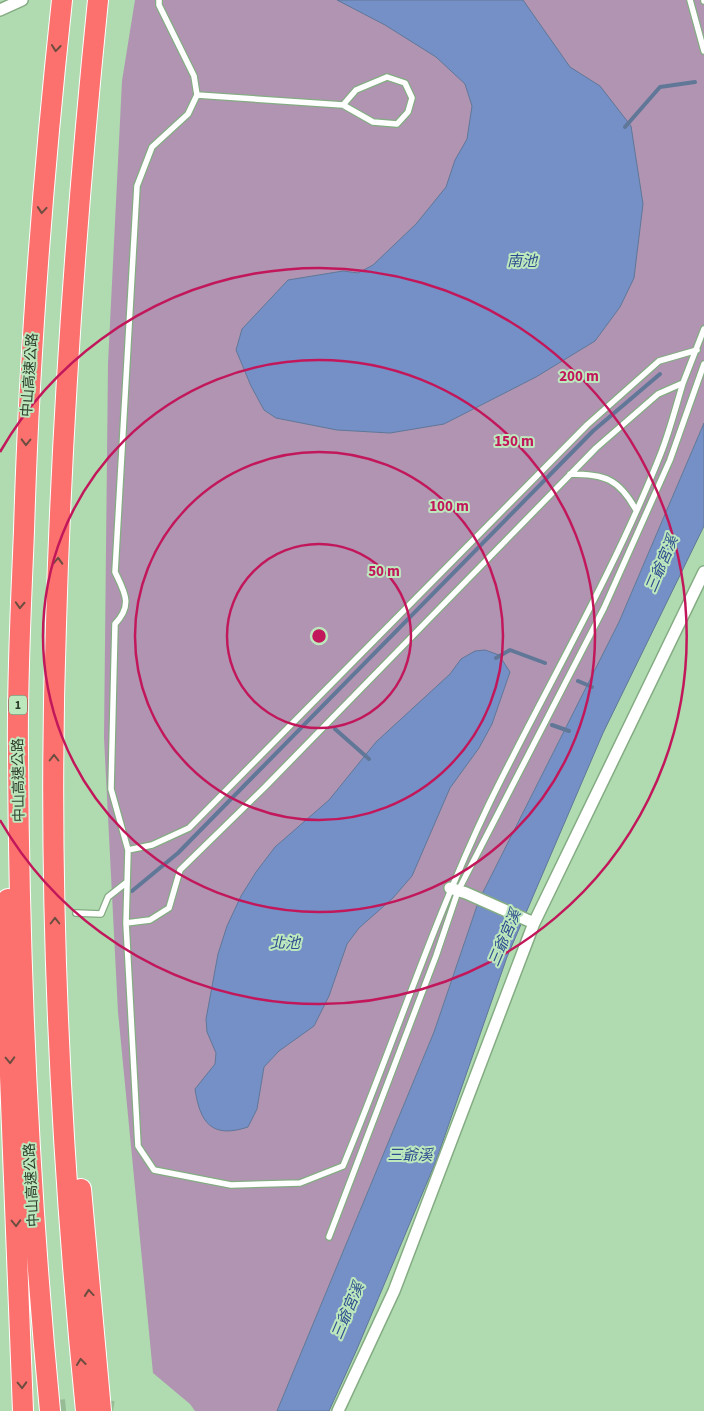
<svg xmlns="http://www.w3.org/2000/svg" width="704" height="1411" font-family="'Source Sans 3','Noto Sans TC',sans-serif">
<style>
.green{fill:#b094b2}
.water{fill:#7590c6;stroke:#607798}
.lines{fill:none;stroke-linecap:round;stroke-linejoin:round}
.stream{stroke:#607798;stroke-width:4}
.highway-tunnel{stroke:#96bb95;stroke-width:20;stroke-dasharray:20 10;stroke-linecap:butt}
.lane-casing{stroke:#84ac83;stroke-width:8}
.street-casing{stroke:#84ac83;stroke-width:14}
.highway-casing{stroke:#fff;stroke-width:22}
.lane{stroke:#fff;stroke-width:5.5}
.street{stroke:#fff;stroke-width:11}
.highway{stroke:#fc716d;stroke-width:20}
.oneway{stroke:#6c4d40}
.ring{fill:none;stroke:#c2185b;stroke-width:2.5}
.labels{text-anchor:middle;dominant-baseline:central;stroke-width:4;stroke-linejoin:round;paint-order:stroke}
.shield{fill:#bde7bc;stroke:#597158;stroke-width:1}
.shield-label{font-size:12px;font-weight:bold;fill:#2e3e2d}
.street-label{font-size:14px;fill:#2e3e2d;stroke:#bde7bc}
.water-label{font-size:15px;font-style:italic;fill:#2e4d90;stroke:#bde7bc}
.centre{fill:#c2185b;stroke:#bde7bc;stroke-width:2.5}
.ring-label{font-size:15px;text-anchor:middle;font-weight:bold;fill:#c2185b;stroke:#bde7bc;stroke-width:4;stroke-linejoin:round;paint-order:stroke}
</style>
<rect width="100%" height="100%" fill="#b0daaf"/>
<!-- green -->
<path class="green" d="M135,0H704V423L619,622L479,900L434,1032L277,1411H195L190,1404L153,1373L118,1012L104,738L108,364L122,81Z"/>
<!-- water -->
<path class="water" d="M337,0H523L570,67L600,86L631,126L643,204L634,278L620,307L595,341L536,377L444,424L390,433L337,430L276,418L264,410L251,386L236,350L242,329L288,280L343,271L358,273L373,265L416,224L446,187L455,160L467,139L472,106L465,84L436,57L385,25Z
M704,423V526L603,733L507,957L436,1161L357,1349L329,1411H277L434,1032L479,900L619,622Z
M485,650L499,655L510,672L492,724L479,748L450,788L412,876L393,898L359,928L347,944L329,996L314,1026L279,1051L264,1067L257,1109L248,1127C212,1139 200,1123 195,1089L215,1064L216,1053L207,1032L206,1019L218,954L227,926L241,896L256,872L275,847L329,800L376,742L450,674L461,659L475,651Z"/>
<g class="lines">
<!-- stream -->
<path class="stream" d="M625,127L660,87L695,82
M496,658L510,650L545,663
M578,681L592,687
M552,725L569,731
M335,729L369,759
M132,891L178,853L593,431L660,374"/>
<!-- highway-tunnel -->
<path class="highway-tunnel" d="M46,1411L89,1407L113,1411"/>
<!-- lane casing -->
<g class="lane-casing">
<path id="lane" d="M159,0V5L194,76L197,95L188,114L152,147L137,186L115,572C125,593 133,605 115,624L111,789L128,850L126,923L138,1146L154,1170L231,1185L300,1183L343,1166C393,1046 433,921 489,804C546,687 613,575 661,453C670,430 676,406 683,383
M690,0L704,51
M704,0V1
M197,95L343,105L373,122L397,124L408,112L412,98L405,83L387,77L356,90L343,105
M570,474C605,474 619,479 636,510
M128,850L152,845L189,828L587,425L659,361L697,350
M76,913L101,914L108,897L127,882
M126,923L150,920L169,908L180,870L266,786L596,448L658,394L683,383L704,329
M329,1237L436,956L458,891L604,608L670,460L704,364"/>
</g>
<!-- street casing -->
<g class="street-casing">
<path id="street" d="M0,10L22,0
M450,888L466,893L534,923
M338,1411L394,1291L534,923L704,572"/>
</g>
<!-- highway casing -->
<g class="highway-casing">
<path id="highway" d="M8,899L5,947L23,1411
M81,1189L101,1411
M50,1411C29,1192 19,972 18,751C17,678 21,605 24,531C29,354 43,177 62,0
M86,1411C60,1150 47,886 56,624C62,415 77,207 98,0"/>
</g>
<!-- lane -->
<use href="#lane" class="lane"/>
<!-- street -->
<use href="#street" class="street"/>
<!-- highway -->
<use href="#highway" class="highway"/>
</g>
<!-- one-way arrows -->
<defs><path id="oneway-chevron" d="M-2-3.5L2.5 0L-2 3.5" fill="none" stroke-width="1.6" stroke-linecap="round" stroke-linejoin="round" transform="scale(1.25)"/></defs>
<g class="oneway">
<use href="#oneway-chevron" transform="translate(56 48) rotate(96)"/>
<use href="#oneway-chevron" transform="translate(42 210) rotate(95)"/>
<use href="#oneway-chevron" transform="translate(26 442) rotate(91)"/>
<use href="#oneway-chevron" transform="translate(58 561) rotate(-88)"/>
<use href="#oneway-chevron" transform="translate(20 605) rotate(93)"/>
<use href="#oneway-chevron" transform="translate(54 758) rotate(-90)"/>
<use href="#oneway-chevron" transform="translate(55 921) rotate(-90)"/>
<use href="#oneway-chevron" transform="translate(10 1060) rotate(88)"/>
<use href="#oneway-chevron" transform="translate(16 1223) rotate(88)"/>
<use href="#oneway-chevron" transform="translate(89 1293) rotate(-95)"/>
<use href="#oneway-chevron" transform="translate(81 1362) rotate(-96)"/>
<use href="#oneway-chevron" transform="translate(22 1385) rotate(88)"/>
</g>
<!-- distance rings -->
<g class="ring">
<circle cx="319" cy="636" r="92"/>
<circle cx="319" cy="636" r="184"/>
<circle cx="319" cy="636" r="276"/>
<path d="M0 452A368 368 0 1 1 0 820"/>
</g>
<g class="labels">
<!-- shield labels -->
<rect class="shield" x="9" y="695.5" width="18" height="19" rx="4"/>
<g class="shield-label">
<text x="18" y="705">1</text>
</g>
<!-- street labels -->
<g class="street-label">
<text transform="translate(30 375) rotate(-86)">中山高速公路</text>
<text transform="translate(19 780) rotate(-91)">中山高速公路</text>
<text transform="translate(32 1185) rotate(-93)">中山高速公路</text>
</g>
<!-- water labels -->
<g class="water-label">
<text x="522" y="261">南池</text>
<text transform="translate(662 564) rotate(-67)">三爺宮溪</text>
<text transform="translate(505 938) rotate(-67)">三爺宮溪</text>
<text x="285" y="943">北池</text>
<text x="410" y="1155">三爺溪</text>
<text transform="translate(348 1311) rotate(-67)">三爺宮溪</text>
</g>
</g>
<circle cx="319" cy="636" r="8" class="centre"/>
<g class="ring-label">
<text x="579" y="381">200 m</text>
<text x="514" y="446">150 m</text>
<text x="449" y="511">100 m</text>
<text x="384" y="576">50 m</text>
</g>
</svg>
